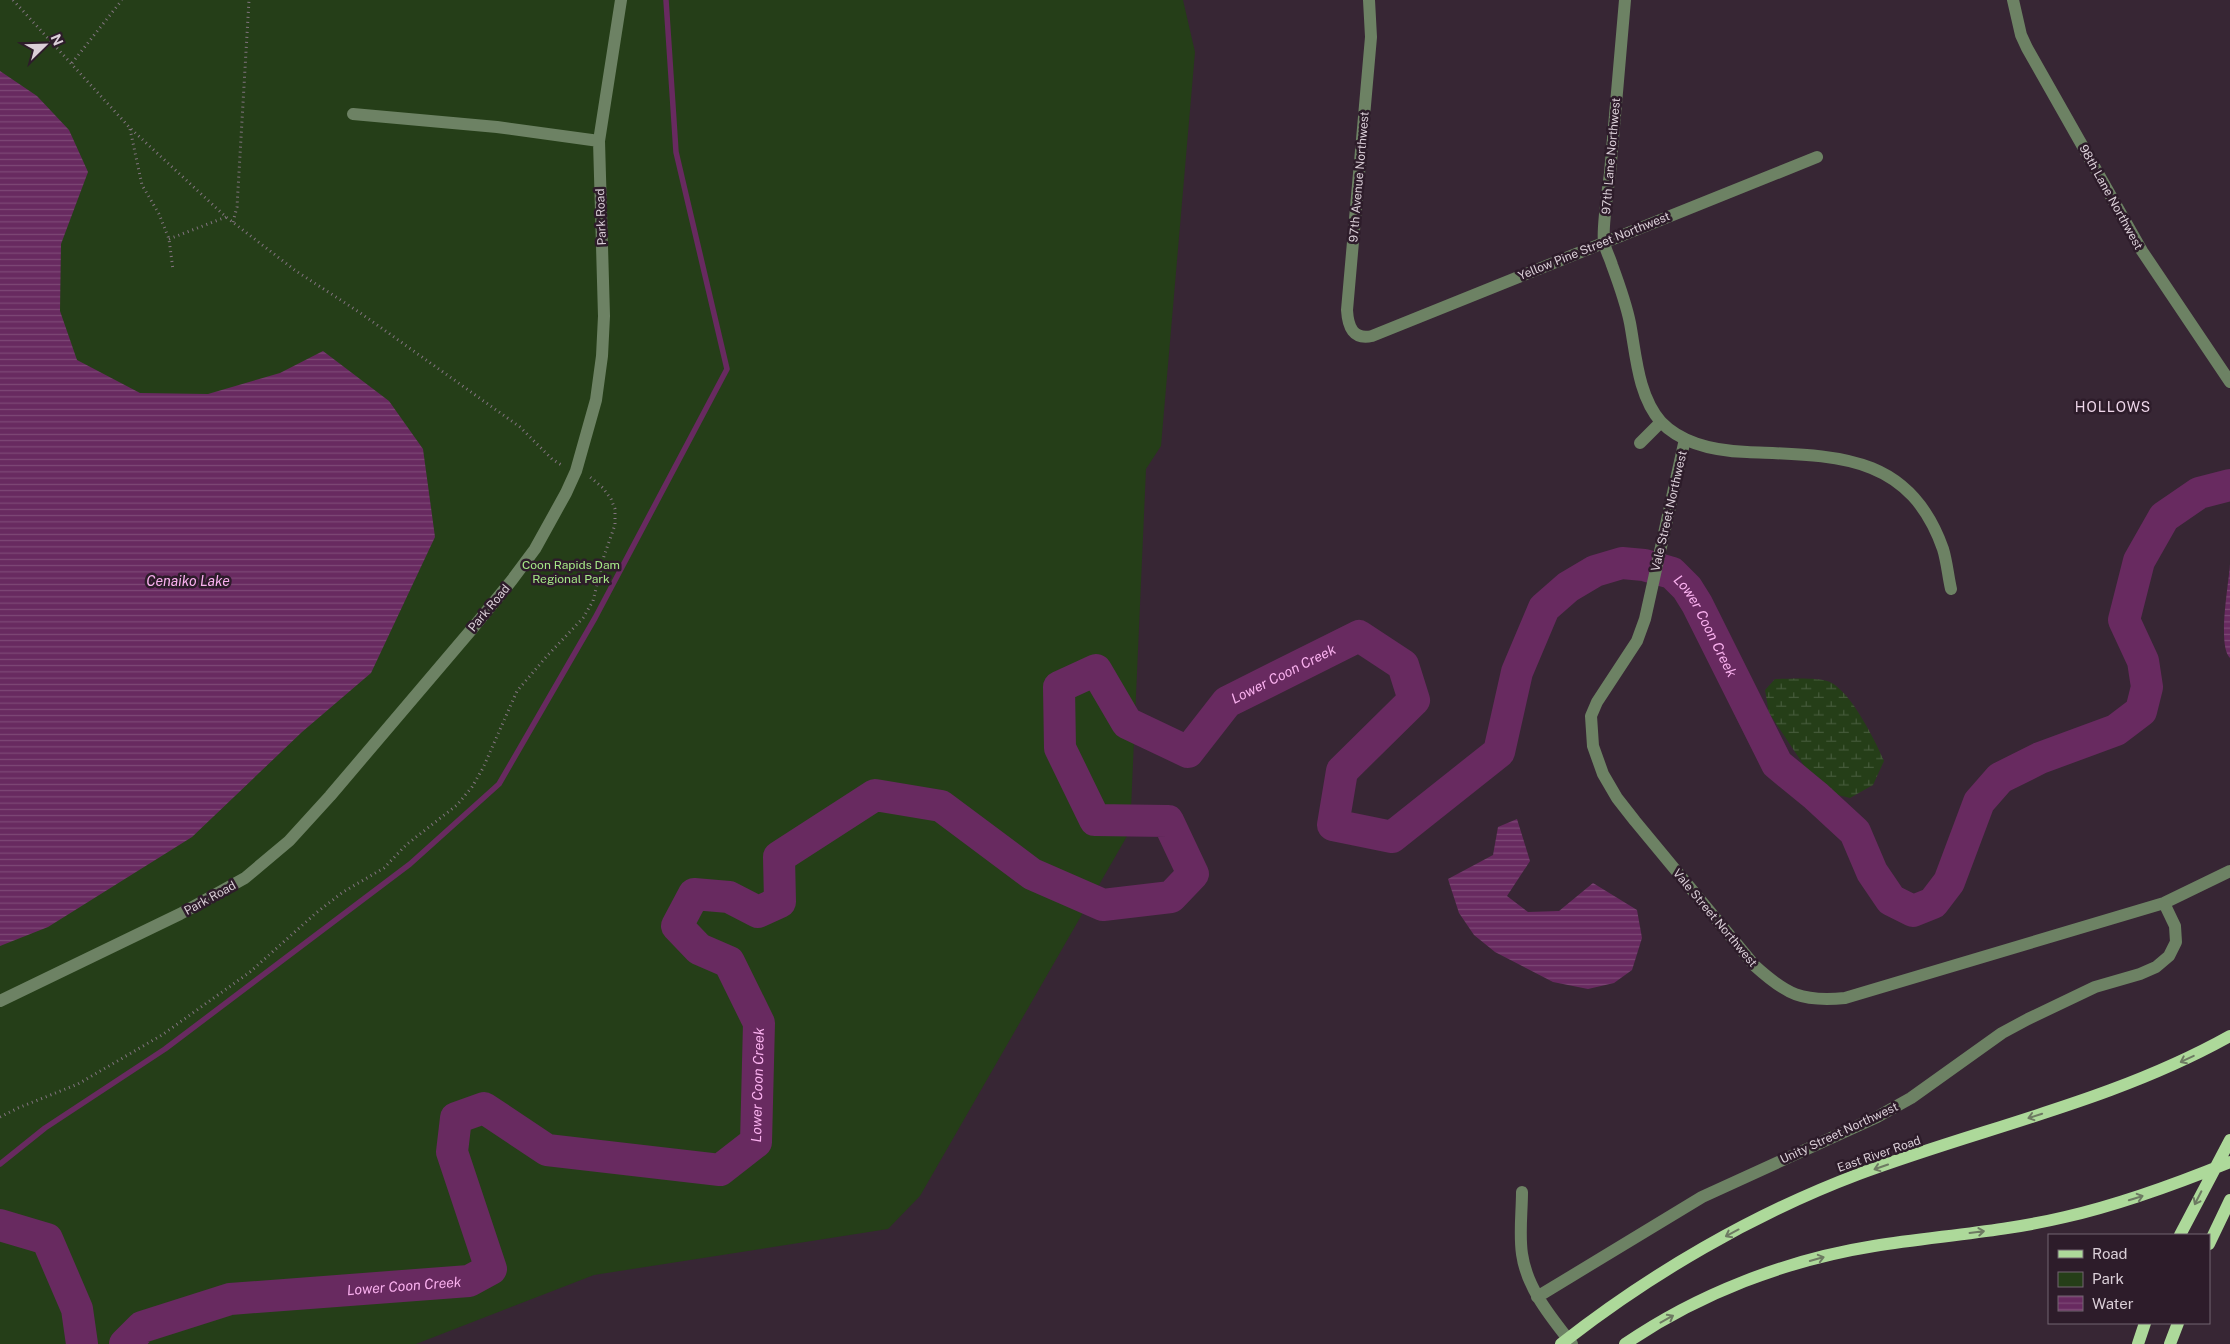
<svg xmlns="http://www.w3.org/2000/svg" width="2230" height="1344" font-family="'Public Sans',sans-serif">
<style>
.wetland{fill:url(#wetland-marsh)}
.park{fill:#253e18}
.water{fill:url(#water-rules)}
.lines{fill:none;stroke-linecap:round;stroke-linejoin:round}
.stream{stroke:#682a60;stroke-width:5.5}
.river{stroke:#682a60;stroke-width:32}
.path{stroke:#837480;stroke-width:3;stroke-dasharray:1 4;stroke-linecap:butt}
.minor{stroke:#6d8264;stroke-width:12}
.major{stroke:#add99a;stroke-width:12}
.oneway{stroke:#6d7a62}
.labels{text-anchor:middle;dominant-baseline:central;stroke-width:5;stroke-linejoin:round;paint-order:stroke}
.street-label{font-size:12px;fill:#dbcfd8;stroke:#2d1c2a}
.park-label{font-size:12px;fill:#a5e887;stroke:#2d1c2a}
.neighbourhood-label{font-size:14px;letter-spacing:1px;fill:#eed6e9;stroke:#2d1c2a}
.water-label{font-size:14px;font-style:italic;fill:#fab1ef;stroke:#2d1c2a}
</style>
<defs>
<pattern id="wetland-marsh" width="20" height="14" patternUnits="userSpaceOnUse" patternTransform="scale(1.25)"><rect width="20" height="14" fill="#253e18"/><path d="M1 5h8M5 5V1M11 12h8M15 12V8" fill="none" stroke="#445939"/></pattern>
<pattern id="water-rules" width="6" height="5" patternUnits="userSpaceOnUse" patternTransform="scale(1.25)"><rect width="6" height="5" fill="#682a60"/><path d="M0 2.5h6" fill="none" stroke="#7d4876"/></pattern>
</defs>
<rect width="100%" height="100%" fill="#372634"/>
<!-- wetland -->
<path class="wetland" d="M1775,679C1789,679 1818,677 1830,682C1851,692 1875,740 1884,761L1873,785L1850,798L1830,793L1811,776L1769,713L1765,690Z"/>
<!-- park -->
<path class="park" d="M0,0H1183L1195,52L1161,446L1146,469L1130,831L920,1196L888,1229L594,1275L416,1344H0Z"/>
<!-- water -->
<path class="water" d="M0,71L37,96L69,130L88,172L61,244L60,311L77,360L140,393L208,394L280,373L323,351L389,401L423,449L435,537L371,673L302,732L192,837L48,927L0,946Z
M2230,564V658C2217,645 2229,583 2230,564Z
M1517,819L1530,861L1507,896L1528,912L1559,911L1593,883L1637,910L1642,938L1632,970L1614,983L1588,989L1553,982L1495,952L1474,935L1459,913L1448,879L1493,855L1498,827Z"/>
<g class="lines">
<!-- stream -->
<path class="stream" d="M0,1164L45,1128L165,1049L410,864L499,784L595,618L727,369L676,152L666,0"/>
<!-- river -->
<g class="river">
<path d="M0,1225L47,1239L77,1309L82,1344"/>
<path id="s1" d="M125,1344L142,1327L230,1299L469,1281L491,1269L452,1152L456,1118L484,1108L547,1150L720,1170L756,1142L759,1023L729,962L699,949L677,926L694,894L729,897L758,912L780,902L779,857L875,795L941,806L1032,874L1103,905L1171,897L1193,874L1168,821L1095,820L1060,748L1059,687L1096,670L1127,723L1188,752L1227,702L1359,636L1403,665L1414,700L1342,771L1333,825L1392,837L1499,752L1517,672L1544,608L1568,587L1595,571L1622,563L1644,565L1672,573L1687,588L1697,604L1777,764L1816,796L1855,832L1872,872L1891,900L1913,911L1933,903L1949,882L1979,802L2000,778L2040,758L2116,730L2141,711L2147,687L2143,661L2124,620L2139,561L2164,517L2199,493L2230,485"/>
</g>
<!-- path -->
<path class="path" d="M13,0L130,128L226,217L296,271L359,312L520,427L552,459L563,466
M72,63L122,0
M130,129L142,185L159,214L169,239L173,270
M233,222L237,207L249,0
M169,239L226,217
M0,1117L18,1108L78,1084L162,1035L250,972L316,913L343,892L384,868L406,845L457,805L472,787L483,768L517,691L547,656L583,618L593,601L604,556L615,525V509L611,499L603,488L590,477"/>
<!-- minor -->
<path class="minor" d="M1369,0L1371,37L1347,310C1348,327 1353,340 1372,336L1817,157
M1625,0C1620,58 1615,116 1610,173C1608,190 1602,227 1604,242C1605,249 1610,258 1612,265C1619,284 1626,303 1630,323C1636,355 1638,396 1661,422C1683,445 1717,451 1747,452C1834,456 1909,452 1943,549C1947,562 1948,576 1951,589
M2013,0L2021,35L2027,48L2142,251L2230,382
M353,114L497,127L599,141
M1685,439L1645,619L1637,641L1597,702L1591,716L1593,746L1603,774L1617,798L1635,821L1755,966C1787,995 1802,1002 1845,998L2164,903L2230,871
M1640,443L1661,422
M0,1001L180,914L245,878L289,841L330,796L472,629L512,580L535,549L566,493L576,471L596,400L602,356L604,316L599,141L621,0
M1522,1192C1522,1212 1519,1234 1522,1254C1527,1289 1551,1317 1572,1344
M1537,1297L1702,1197L1877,1117L1911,1098L2002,1033L2028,1019L2095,987L2140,974L2156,967L2169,956L2176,942L2175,926L2164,903"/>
<!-- major -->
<path class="major" d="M2180,1235L2230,1140
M2209,1244L2230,1200
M1561,1344C1650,1274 1753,1214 1859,1174C1982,1128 2114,1101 2230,1036
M1625,1344C1698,1294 1786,1260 1874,1246C1937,1236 2002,1232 2065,1217C2122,1204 2176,1184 2230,1162
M2138,1344L2145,1323
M2170,1344L2178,1323"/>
</g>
<!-- one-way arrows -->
<defs><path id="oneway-shaft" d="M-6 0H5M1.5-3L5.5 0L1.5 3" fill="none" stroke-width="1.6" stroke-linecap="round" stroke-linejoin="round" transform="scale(1.25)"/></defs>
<g class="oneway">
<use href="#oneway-shaft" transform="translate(2187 1059) rotate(155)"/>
<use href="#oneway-shaft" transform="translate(2035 1116) rotate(162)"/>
<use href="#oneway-shaft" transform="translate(1881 1167) rotate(161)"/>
<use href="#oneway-shaft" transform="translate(2136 1198) rotate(-17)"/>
<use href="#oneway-shaft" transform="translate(2198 1198) rotate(117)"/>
<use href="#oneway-shaft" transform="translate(1977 1232) rotate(-7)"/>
<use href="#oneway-shaft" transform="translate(1732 1233) rotate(152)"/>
<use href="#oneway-shaft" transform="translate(1817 1259) rotate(-16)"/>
<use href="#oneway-shaft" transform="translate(1667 1319) rotate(-29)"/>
</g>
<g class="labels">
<!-- street labels -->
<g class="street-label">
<text transform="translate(1611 156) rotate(-85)">97th Lane Northwest</text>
<text transform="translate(1359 177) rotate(-85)">97th Avenue Northwest</text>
<text transform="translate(2111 197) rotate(61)">98th Lane Northwest</text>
<text transform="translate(601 217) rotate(-92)">Park Road</text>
<text transform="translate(1594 246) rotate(-22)">Yellow Pine Street Northwest</text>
<text transform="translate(1669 511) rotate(-77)">Vale Street Northwest</text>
<text transform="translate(489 608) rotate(-50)">Park Road</text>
<text transform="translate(210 898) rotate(-29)">Park Road</text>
<text transform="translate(1715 918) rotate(50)">Vale Street Northwest</text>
<text transform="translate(1839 1133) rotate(-25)">Unity Street Northwest</text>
<text transform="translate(1879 1154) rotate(-19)">East River Road</text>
</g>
<!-- park labels -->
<g class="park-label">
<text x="571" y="565">Coon Rapids Dam<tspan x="571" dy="14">Regional Park</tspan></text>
</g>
<!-- neighbourhood labels -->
<g class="neighbourhood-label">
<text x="2113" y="407">HOLLOWS</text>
</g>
<!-- water labels -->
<g class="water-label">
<text x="188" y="581">Cenaiko Lake</text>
<text stroke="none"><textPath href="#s1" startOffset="3214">Lower Coon Creek</textPath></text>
<text stroke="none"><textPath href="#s1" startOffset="2330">Lower Coon Creek</textPath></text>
<text stroke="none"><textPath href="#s1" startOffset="921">Lower Coon Creek</textPath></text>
<text stroke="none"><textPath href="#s1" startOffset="291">Lower Coon Creek</textPath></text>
</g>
</g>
<!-- legend -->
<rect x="2048" y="1234" width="162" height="90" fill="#2d1c2a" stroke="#736470"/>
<rect x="2058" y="1250" width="25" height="8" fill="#add99a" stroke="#736470"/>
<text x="2092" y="1259" font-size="15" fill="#dbcfd8">Road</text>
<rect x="2058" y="1272" width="25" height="15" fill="#253e18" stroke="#736470"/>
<text x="2092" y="1284" font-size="15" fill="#dbcfd8">Park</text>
<rect x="2058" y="1296" width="25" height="15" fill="url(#water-rules)" stroke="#736470"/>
<text x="2092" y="1309" font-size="15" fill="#dbcfd8">Water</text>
<!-- north arrow -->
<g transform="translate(45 45) rotate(67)" stroke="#2d1c2a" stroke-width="4" paint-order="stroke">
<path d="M0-4L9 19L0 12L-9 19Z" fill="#dbcfd8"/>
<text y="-8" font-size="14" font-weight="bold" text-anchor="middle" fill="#dbcfd8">N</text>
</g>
</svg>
